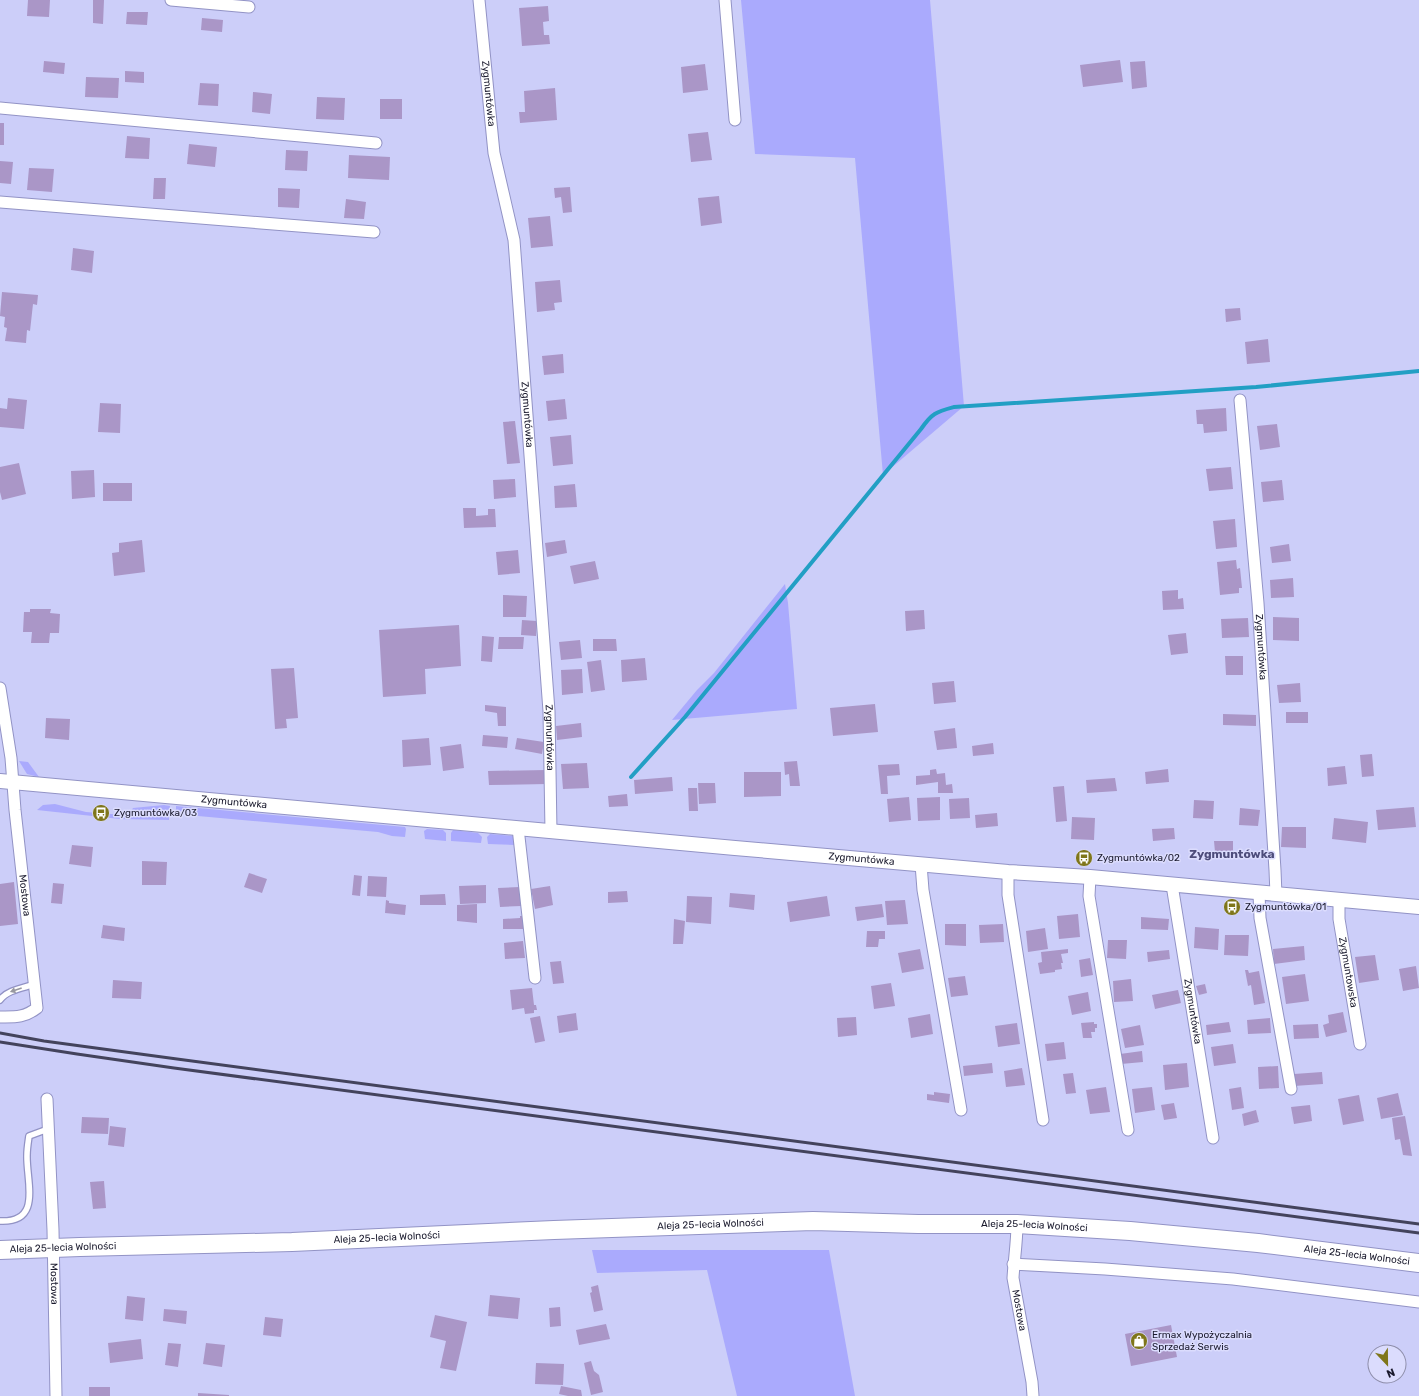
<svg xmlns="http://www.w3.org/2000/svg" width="1419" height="1396" font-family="Rubik,sans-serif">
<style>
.green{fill:#aaaafd}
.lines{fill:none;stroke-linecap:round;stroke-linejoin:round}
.stream{stroke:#229fc4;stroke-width:4}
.building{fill:#aa96c7}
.service-casing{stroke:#9293c5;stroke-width:8}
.minor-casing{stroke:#9293c5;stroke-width:13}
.tertiary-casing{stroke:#9293c5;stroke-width:16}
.primary-casing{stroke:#9293c5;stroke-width:20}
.service{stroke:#fff;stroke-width:5.5}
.minor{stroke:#fff;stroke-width:11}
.tertiary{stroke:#fff;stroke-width:14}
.primary{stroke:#fff;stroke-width:18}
.rail{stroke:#43435c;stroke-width:3}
.oneway{fill:#9898a0}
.labels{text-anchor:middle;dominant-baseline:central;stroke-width:3;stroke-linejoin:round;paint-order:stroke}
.street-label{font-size:10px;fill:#1a1a2d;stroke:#dbdcfd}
.poi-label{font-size:10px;fill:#1a1a2d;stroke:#dbdcfd;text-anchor:start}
.quarter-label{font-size:12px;font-weight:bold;fill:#4e4d7b;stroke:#dbdcfd}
</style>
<rect width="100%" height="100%" fill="#cccef9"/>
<!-- green -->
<path class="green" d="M741,0H930L964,406L883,475L855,158L755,154Z
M785,584L788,603L797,709L672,720L697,690L714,673Z
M19,761L28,762L39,777L27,774Z
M55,804L86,812L124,815L169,817V820L120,819L37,810L43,805Z
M164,805L170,806L169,814L135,812L131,811L133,808Z
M176,806L405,827L406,829L405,837L392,836L378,832L176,814Z
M427,829L443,830L446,833V841L425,839L424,831Z
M453,830L478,833L482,837L481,843L451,841V833Z
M490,834L513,836L515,845L488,844L487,837Z
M592,1250H829L855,1396H737L707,1270L597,1273Z"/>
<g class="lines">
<!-- stream -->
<path class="stream" d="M631,777L685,717L921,429C932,413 936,412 954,407L1256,387L1419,371"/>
</g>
<!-- building -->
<path class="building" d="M28,0H50L49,17L27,16Z
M93,0H104L103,24L93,23Z
M548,6L549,21L543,22L544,35H549L550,44L522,46L519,8Z
M127,12H148L147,25L126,24Z
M202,18L223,20L222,32L201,30Z
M1120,60L1123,82L1083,87L1080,65Z
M44,61L65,63L64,74L43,72Z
M1145,61L1147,87L1132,89L1130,62Z
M705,64L708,90L683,93L681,67Z
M125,71L144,72V83L125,82Z
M86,77L119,78L118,98L85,97Z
M200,83L219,84L218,106L198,105Z
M555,88L557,120L520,123L519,112H525L524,91Z
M253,92L272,94L270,114L252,112Z
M317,97L345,98L344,120L316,119Z
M380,99H402V119H380Z
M0,123H4V145H0Z
M708,132L712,160L691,162L688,134Z
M127,136L150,138L149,159L125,158Z
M189,144L217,147L215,167L187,164Z
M286,150L308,151L307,171L285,170Z
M349,155L390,157L389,180L348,178Z
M0,161L13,162L11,184L0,183Z
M29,168L54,169L52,192L27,190Z
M154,178H166L165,199H153Z
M570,187L572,212L563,213L561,197L555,198L554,188Z
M278,188L300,189L299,208L278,207Z
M719,196L722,223L701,226L698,198Z
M346,199L366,202L364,219L344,218Z
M550,216L553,246L531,248L528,218Z
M73,248L94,251L92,273L71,270Z
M560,280L562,302L554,303L555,310L537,312L535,282Z
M2,292L38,295L37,305L33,304L30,331L27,330L26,343L5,341L7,328L4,327L5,317L0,316Z
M1240,308L1241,320L1226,322L1225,309Z
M1268,339L1270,362L1247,364L1245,342Z
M563,354L564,373L544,375L542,356Z
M8,398L27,400L24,429L0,427V408L7,409Z
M565,399L567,419L548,421L546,401Z
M100,403L121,404L120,433L98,432Z
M1226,408L1227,431L1204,433L1203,424H1197L1196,410Z
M515,421L520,463L507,464L503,422Z
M1277,424L1280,447L1260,450L1257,426Z
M571,435L573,464L553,466L550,437Z
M19,463L26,494L2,500L0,492V467Z
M1231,467L1233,489L1209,491L1206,469Z
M94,470L95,497L72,499L71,471Z
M515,479L516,497L494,499L493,480Z
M1282,480L1284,500L1263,502L1261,482Z
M103,483H132V501H103Z
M575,484L577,507L555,508L554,486Z
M463,508H476V516L488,515V509H495L496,527L464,528Z
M1235,519L1237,547L1216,549L1213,521Z
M142,540L145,572L114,576L112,553L119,552V543Z
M565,540L567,553L547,557L545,543Z
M1289,544L1291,561L1272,563L1270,547Z
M518,550L520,573L498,575L496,552Z
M1236,560L1237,569L1240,568L1242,588H1239V593L1220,595L1217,562Z
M595,561L599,579L574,584L570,566Z
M1293,578L1294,597L1271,598L1270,580Z
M1178,590V599L1183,598L1184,609L1163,610L1162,591Z
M503,595L527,596L526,617H503Z
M30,609H51L50,613L60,614L59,633H50L49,643H31L32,632H23L24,612H30Z
M924,610L925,629L906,631L905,611Z
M1273,617L1299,618V641L1273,640Z
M1248,618L1249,637L1222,638L1221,619Z
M522,620L537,621L536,636L521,635Z
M459,625L461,666L425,669L426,694L383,697L379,630Z
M1186,633L1188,653L1171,655L1168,635Z
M482,636L494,637L492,662L481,661Z
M499,637H524L523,649H498Z
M593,639H616L617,651H593Z
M580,640L582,658L561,660L559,642Z
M1225,656H1243V675H1226Z
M645,658L647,680L622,682L621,660Z
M601,660L605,690L591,692L587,662Z
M294,668L298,718L286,719L287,728L275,729L271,669Z
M582,669L583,693L562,695L561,670Z
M954,681L956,702L934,704L932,683Z
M1300,683L1301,702L1279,703L1277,685Z
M875,704L878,732L833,736L830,708Z
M485,705L506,707V726H498L497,713L485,711Z
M1286,712H1308V723H1286Z
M1223,714L1256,715V726L1223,725Z
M46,718L70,719L69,740L45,738Z
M581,723L582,737L557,740L556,726Z
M955,728L957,748L937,750L934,731Z
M483,735L508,737L507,748L482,746Z
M429,738L431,765L403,767L402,740Z
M517,738L544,742L542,754L515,749Z
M993,743L994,754L973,756L972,746Z
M461,744L464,768L443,771L440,747Z
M1372,754L1374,776L1362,777L1360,755Z
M797,761L800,786H790L789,774L785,775L784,762Z
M587,763L589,788L563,789L561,764Z
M899,764L900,775L887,776L888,794H881L878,765Z
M1345,766L1347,784L1328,786L1327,768Z
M936,769L937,774L945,773L946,785L952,784L953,793H938V782L916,785V776L930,775V770Z
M1168,769L1169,782L1146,784L1145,772Z
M546,770L547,784L489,785L488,771Z
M744,772H781V796L744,797Z
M672,777L673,791L635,794L634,780Z
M1115,778L1117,791L1087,793L1086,780Z
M698,783H715L716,803L699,804Z
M1064,786L1067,821L1056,822L1053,787Z
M688,788H697L698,811H689Z
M627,794L628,806L609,807L608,796Z
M909,797L911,820L889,822L887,799Z
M940,797V820L918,821L917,798Z
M969,798L970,818L950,819L949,799Z
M1194,800L1214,801L1213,819L1193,818Z
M1414,807L1416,827L1378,830L1376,810Z
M1240,808L1260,810L1258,826L1239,825Z
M997,813L998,826L976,828L975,815Z
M1072,817L1095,818L1094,840L1071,839Z
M1334,818L1368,822L1366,843L1332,839Z
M1282,827H1306V848L1281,847Z
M1174,828L1175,839L1153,841L1152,829Z
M1214,841H1233V852H1215Z
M72,845L93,847L91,867L69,864Z
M142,861L167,862L166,885H142Z
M249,873L267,879L262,893L244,887Z
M354,875L362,876L360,896L352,895Z
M368,876L387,877L386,897L367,896Z
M14,882L18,924L0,926V884Z
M53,883L64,884L62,904L51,903Z
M486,885V903L460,904L459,886Z
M550,886L553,905L535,909L531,889Z
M520,887L521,906L500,907L498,888Z
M627,891L628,902L608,903V892Z
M730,893L755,895L754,910L729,907Z
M445,894L446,905H420V895Z
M687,896L712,897L711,924L686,922Z
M827,896L830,916L790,922L787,902Z
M386,900L389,901V903L406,905L405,915L385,913Z
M905,900L908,924L887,925L885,901Z
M477,904V923L457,921V905Z
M882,904L884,917L857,921L855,907Z
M1078,914L1080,937L1059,939L1057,916Z
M520,916H524L525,929H503V919L520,918Z
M1141,917L1169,919L1168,930L1141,929Z
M674,919L685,921L683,944H673Z
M945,924H966V946L945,945Z
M1003,924L1004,942L980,943L979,925Z
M103,925L125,928L124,941L101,938Z
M1195,927L1219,929L1218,950L1194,948Z
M1045,928L1048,949L1028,952L1026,931Z
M867,931H885V939H879L878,947H866Z
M1225,935H1249L1248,956L1224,955Z
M1108,940H1127L1126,959L1107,958Z
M523,941L525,958L505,959L504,943Z
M1304,946L1305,960L1274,964L1273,949Z
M920,949L924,969L902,973L898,953Z
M1068,949V953L1061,954L1063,963H1061L1062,969L1055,970V972L1040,974L1038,963L1042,962L1041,952Z
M1169,950L1170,959L1148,962L1147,952Z
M1375,955L1379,980L1359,983L1355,957Z
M1090,958L1093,975L1081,977L1079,960Z
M561,961L564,983L553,984L550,962Z
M1416,966L1419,988L1403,991L1399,969Z
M1245,970H1248L1249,973L1259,971L1265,1003L1254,1005L1251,985L1248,986Z
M1305,974L1309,1001L1286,1004L1282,977Z
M965,976L968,995L951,997L948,978Z
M1131,979L1133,1001L1114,1002L1113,981Z
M113,980L142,982L141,999L112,998Z
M891,983L895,1006L874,1009L871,986Z
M1205,984L1207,993L1199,995L1196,986Z
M532,988L534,1005H536L537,1010H534V1013L525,1014L524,1008L512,1010L510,990Z
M1178,990L1181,1003L1155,1009L1152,995Z
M1088,992L1091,1011L1072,1015L1068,996Z
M1343,1012L1347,1032L1326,1037L1323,1025L1329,1023L1328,1015Z
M576,1013L578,1030L559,1033L557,1016Z
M930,1014L933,1034L911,1038L908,1018Z
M540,1016L545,1041L535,1043L530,1018Z
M856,1017L857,1035L838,1037L837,1018Z
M1270,1018L1271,1033L1248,1034L1247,1020Z
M1094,1022V1024H1097V1028H1095V1032H1091L1092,1038H1083L1081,1023Z
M1229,1022L1231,1032L1207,1035L1206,1025Z
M1017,1023L1020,1044L998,1047L995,1026Z
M1318,1024L1319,1038L1294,1039L1293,1025Z
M1140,1025L1144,1045L1125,1048L1121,1029Z
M1064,1042L1066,1059L1047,1061L1045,1044Z
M1233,1044L1236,1063L1214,1066L1211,1047Z
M1142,1051L1143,1062L1121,1064L1120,1054Z
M992,1063L993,1073L964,1076L963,1066Z
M1187,1063L1189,1087L1165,1090L1163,1065Z
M1278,1066L1279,1088L1259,1089L1258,1067Z
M1022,1068L1025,1085L1006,1087L1004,1071Z
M1322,1072L1323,1084L1294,1086V1074Z
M1073,1073L1076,1093L1066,1094L1063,1074Z
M1106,1087L1110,1112L1090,1114L1086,1090Z
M1152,1087L1155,1110L1135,1113L1132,1089Z
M1241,1087L1244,1108L1232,1110L1229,1089Z
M934,1092L950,1094L949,1103L927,1100V1094L934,1095Z
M1398,1093L1403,1115L1381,1119L1377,1098Z
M1359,1095L1364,1121L1343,1125L1338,1099Z
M1174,1103L1177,1118L1164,1120L1161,1105Z
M1310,1105L1312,1121L1294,1124L1291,1107Z
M1256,1110L1259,1122L1244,1126L1242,1114Z
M1405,1116L1409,1138L1412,1156L1403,1155L1400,1139L1395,1140L1392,1118Z
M82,1117L109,1118L108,1134L81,1133Z
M110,1126L126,1128L124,1147L108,1145Z
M104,1181L106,1208L93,1209L90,1182Z
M598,1285L603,1310L594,1312L590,1293L592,1292L591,1287Z
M490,1295L520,1298L518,1319L488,1316Z
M127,1296L145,1298L143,1321L125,1319Z
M560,1307L561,1326L550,1327L549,1308Z
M164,1309L187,1311L186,1324L163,1321Z
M435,1315L467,1322L456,1371L440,1368L446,1341L430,1337Z
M265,1317L283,1319L281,1337L263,1335Z
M606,1324L610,1339L579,1345L576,1330Z
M1171,1325L1177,1357L1131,1366L1125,1334Z
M141,1339L143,1359L110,1363L108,1343Z
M168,1343L181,1344L178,1367L165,1365Z
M206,1343L225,1345L222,1367L203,1364Z
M591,1361L594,1371L599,1375L603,1392L591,1395L584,1363Z
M536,1363L564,1364L563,1385L535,1384Z
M561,1386L581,1390L582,1396H568L559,1394Z
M89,1387H110V1396H89Z
M198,1393L229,1395V1396H198Z"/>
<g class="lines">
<!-- service casing -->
<g class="service-casing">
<path id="service" d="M0,1000C7,990 23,988 35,984
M0,1221C43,1223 26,1181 27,1155C27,1149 28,1143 29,1136L48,1129"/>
</g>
<!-- minor casing -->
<g class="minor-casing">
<g id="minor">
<path d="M171,0L249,7"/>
<path id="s1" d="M479,0L494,153L514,240L549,711L551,831"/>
<path d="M725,0L735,120"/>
<path d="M0,108L376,143"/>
<path d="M0,202L374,232"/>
<path id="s2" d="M1240,400L1258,603L1275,870L1276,895"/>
<path id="s3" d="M0,688L11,758L15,810L37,1008C24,1018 15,1017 0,1017"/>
<path d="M518,828L535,978"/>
<path d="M921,864L923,890L961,1110"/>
<path d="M1008,872V895L1043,1120"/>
<path d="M1090,877L1089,896L1128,1130"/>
<path id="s4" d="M1172,885L1213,1138"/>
<path d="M1259,893L1260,918L1291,1089"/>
<path id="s5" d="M1339,900V919L1360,1044"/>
<path id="s6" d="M47,1099L53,1230L56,1396"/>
<path id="s7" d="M1017,1224C1017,1242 1014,1260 1013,1278L1032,1382L1033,1396"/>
<path d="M1013,1264L1105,1269L1233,1279L1419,1302"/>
</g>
</g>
<!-- tertiary casing -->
<g class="tertiary-casing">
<g id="tertiary">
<path id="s8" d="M0,781L735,848L1008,872L1090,877L1419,907"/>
</g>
</g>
<!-- primary casing -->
<g class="primary-casing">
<g id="primary">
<path id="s9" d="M0,1250L80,1247L292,1242L554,1230L813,1221L918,1224H1017L1130,1231L1258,1243L1419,1263"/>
</g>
</g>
<!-- service -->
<use href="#service" class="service"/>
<!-- minor -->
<use href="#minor" class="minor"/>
<!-- tertiary -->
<use href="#tertiary" class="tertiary"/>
<!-- primary -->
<use href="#primary" class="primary"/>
<!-- rail -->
<path class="rail" d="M0,1033L44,1041L177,1059L1419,1224
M0,1042L77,1054L174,1068L1419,1233"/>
</g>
<!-- one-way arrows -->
<defs><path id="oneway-solid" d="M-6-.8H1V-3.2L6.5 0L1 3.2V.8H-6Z"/></defs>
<use class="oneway" href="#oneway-solid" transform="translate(16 990) rotate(161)"/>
<!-- icons -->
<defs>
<g id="bus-disc" transform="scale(0.9)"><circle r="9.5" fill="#7f761a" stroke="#dbdcfd"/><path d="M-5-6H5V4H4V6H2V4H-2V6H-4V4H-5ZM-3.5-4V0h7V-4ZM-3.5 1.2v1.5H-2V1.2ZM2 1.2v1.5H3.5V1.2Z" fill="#fff"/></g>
<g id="shop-disc" transform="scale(0.9)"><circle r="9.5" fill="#7f761a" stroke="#dbdcfd"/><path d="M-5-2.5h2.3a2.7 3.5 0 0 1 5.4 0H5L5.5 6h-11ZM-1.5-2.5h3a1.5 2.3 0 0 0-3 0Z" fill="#fff"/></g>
</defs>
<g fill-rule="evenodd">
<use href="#bus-disc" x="101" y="813"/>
<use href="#bus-disc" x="1084" y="858"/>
<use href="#bus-disc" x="1232" y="907"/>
<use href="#shop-disc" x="1139" y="1341"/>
</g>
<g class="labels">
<!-- street labels -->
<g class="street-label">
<text stroke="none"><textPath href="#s1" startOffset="94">Zygmuntówka</textPath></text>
<text stroke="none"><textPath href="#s1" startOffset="418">Zygmuntówka</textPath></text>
<text stroke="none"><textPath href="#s2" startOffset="248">Zygmuntówka</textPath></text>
<text stroke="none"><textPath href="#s1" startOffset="742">Zygmuntówka</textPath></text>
<text stroke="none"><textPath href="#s8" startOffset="235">Zygmuntówka</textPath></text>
<text stroke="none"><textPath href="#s8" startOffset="865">Zygmuntówka</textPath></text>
<text stroke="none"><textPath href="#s3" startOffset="209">Mostowa</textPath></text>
<text stroke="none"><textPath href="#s5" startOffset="73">Zygmuntowska</textPath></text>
<text stroke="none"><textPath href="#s4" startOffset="128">Zygmuntówka</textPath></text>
<text stroke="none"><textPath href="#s9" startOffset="711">Aleja 25-lecia Wolności</textPath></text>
<text stroke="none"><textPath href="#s9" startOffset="1035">Aleja 25-lecia Wolności</textPath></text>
<text stroke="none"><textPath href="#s9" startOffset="387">Aleja 25-lecia Wolności</textPath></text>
<text stroke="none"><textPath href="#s9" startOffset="63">Aleja 25-lecia Wolności</textPath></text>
<text stroke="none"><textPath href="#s9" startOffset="1359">Aleja 25-lecia Wolności</textPath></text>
<text stroke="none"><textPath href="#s6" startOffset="185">Mostowa</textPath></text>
<text stroke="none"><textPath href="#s7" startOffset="87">Mostowa</textPath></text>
</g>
<!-- poi labels -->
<g class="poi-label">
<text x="114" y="813">Zygmuntówka/03</text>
<text x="1097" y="858">Zygmuntówka/02</text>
<text x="1245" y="907">Zygmuntówka/01</text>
<text x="1152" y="1335">Ermax Wypożyczalnia<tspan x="1152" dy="12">Sprzedaż Serwis</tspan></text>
</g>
<!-- quarter labels -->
<g class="quarter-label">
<text x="1232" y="854">Zygmuntówka</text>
</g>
</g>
<!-- north arrow -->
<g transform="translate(1387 1364) rotate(158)"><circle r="19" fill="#dbdcfd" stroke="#8e8eaa"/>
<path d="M0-3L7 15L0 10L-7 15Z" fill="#7f761a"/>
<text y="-6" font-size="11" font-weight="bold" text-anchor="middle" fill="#1a1a2d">N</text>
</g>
</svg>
